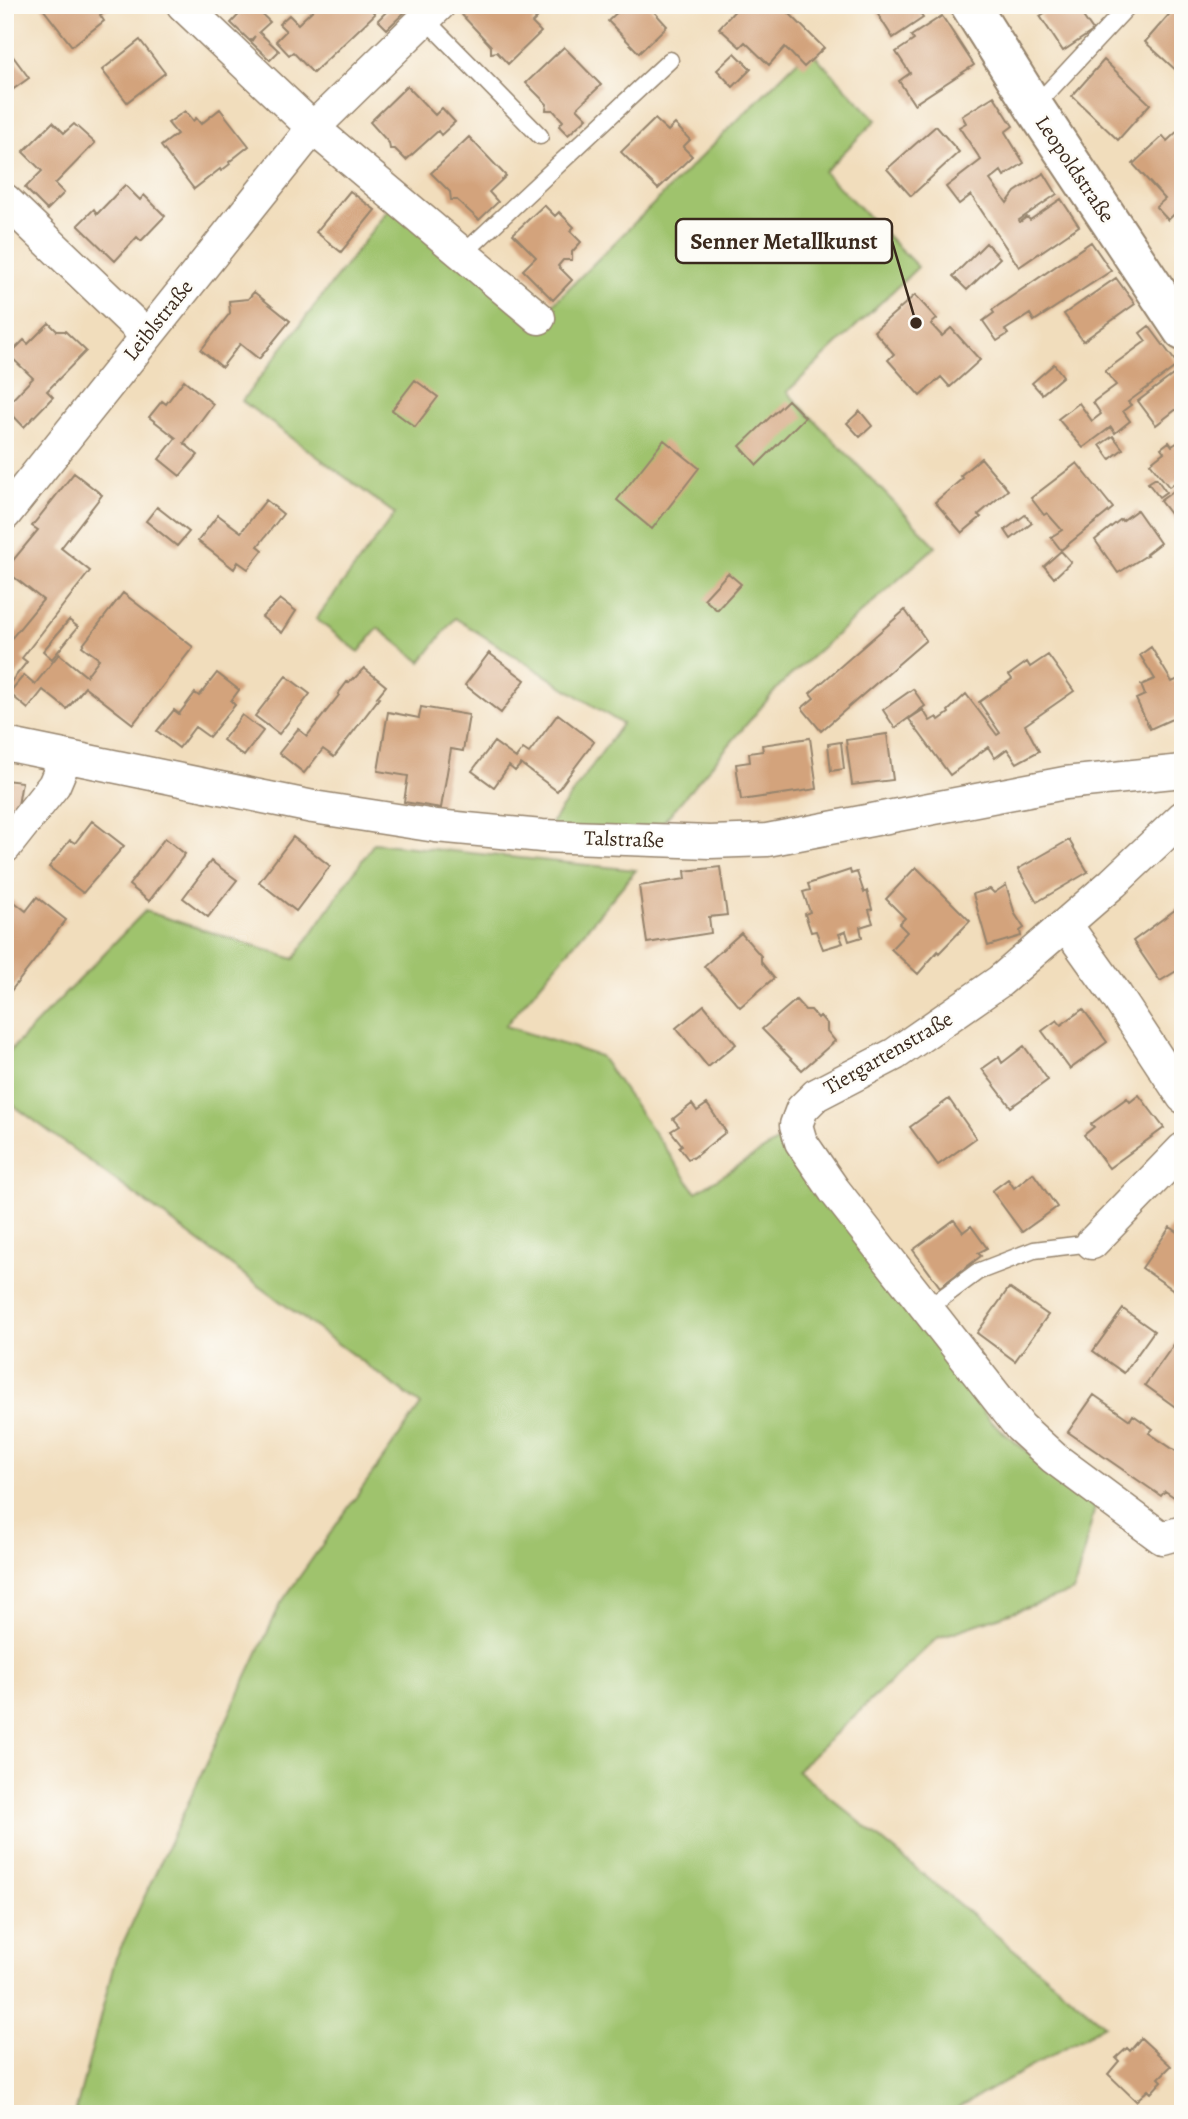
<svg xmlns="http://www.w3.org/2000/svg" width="1188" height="2119" font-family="Alegreya,serif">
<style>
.green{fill:#9fc36d;stroke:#6d7646;stroke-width:2}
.building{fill:#d3a37b}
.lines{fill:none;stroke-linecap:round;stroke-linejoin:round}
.service-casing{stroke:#96846d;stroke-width:19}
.minor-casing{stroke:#96846d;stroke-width:35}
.tertiary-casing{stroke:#96846d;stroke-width:42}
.service{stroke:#fff;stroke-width:16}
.minor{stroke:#fff;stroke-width:32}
.tertiary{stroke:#fff;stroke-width:38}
.labels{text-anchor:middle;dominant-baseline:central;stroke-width:5;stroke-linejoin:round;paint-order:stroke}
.street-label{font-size:21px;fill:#3b2a1e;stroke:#fdfcf7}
.leader{fill:none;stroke:#3b2a1e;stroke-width:2.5}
.callout-dot{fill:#3b2a1e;stroke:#fdfcf7;stroke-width:2.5}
.callout{fill:#fdfcf7;stroke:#3b2a1e;stroke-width:2.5}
.callout-label{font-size:23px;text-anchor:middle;font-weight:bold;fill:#3b2a1e}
</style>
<rect width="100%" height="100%" fill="#fdfcf7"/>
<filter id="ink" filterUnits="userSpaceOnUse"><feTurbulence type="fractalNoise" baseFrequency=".0143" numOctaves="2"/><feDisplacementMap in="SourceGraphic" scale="14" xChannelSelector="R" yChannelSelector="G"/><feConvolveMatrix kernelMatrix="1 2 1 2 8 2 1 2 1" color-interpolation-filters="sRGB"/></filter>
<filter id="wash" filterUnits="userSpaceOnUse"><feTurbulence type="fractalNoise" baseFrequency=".00686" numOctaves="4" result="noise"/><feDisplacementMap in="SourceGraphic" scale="28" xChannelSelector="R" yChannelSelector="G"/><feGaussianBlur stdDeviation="1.57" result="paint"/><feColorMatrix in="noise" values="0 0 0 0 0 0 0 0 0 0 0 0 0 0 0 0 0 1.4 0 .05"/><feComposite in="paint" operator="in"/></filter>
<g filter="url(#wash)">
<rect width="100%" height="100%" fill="#f1ddbc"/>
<!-- green -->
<path class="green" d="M809,49L876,120L824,172L918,267L787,392L936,546L780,685L648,840L542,836L622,724L455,618L421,662L378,628L359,652L316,619L395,514L242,401L397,198L539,318Z
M374,843L636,870L505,1026L600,1056L696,1192L786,1136L991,1422L1095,1507L1074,1591L937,1638L797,1770L1105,2025L947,2114H75L115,1960L281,1603L421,1405L5,1099V1056L145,911L294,959Z"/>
<g id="blocks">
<!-- building -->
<path class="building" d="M40,5H112L100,15L104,21L72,46Z
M248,5H252L270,22L259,32L279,51L270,60L251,42L255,36L250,41L231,23Z
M318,5H367L375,14L313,73L293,52L289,55L276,41L286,31L279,24L289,15L298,24Z
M393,5H401L406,11L387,29L378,20Z
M472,5H524L537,18L532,23L541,32L508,64L497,52L491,53V46L462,15Z
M625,5H648L667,26L639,53L608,21Z
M740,5H781L824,48L804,67L785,47L769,65L745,42L740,47L719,28Z
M872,5H918L915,7L923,18L893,38Z
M1057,5H1075L1093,31L1063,51L1040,16Z
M1173,10L1183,19V67L1178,72L1145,42Z
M942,16L974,65L914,104L899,81L910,73L896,52L914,40L911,36Z
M140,40L165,73L127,102L102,70Z
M564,47L601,85L577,108L587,118L568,135L559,126L563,121L553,110H546L547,104L526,83Z
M735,53L751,69L733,87L717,70Z
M5,55L7,58L12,55L29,78L5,95Z
M1104,60L1150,104L1118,140L1072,96Z
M407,86L435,115L442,108L455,122L441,135L438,131L406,160L395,149H390L389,143L370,122Z
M994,96L1013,126L1005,132L1024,163L1004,176L1001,171L990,180L1007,203L1015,192L1044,173L1057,194L1019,220L1020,222L1027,217L1030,220L1061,199L1079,226L1019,267L971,195L959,204L946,187L981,160L959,127L966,123L962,116Z
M220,109L249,146L229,162L230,164L221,171L220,169L194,189L161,146L177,134L168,123L185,111L193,121L196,118L201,124Z
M655,119L668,131L675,124L690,140L683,147L692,156L658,189L621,152Z
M53,122L64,133L74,124L95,143L55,184L64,193L47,210L25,188L42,171L23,152Z
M936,126L959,152L911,196L887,169Z
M1183,126V151L1179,155L1183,158V206L1168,220L1156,207L1165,199L1133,164L1163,136L1167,141Z
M469,137L506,176L489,192L498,202L479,220L457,200H451L450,192L431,173Z
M125,185L140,200L144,195L165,216L141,241L137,237L115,261L78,225L94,209L97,214Z
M350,191L375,210L341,252L316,232Z
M544,205L555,216L559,212L574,227L570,231L581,242L572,252V260H563L558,266L572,280L553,300L523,270L536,257L513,234Z
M1091,242L1111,271L1034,321L1030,314L1005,330L1008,334L997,341L983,321L994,313L992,310Z
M986,243L1000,258L967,290L953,276Z
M1116,278L1135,304L1083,341L1064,314Z
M254,292L290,321L259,359L240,344L222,367L201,350L230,313L229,301L248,299Z
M915,295L937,319L931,324L942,336L951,328L980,360L950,387L941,377L920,396L888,360L894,354L874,331Z
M49,323L57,331H65L86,351L47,391L53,397L24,427L5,407L33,378L9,355L24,340L28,344Z
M1149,326L1178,365L1128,402L1131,405L1123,411L1130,421L1115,433L1111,427L1083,448L1058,419L1079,403L1092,421L1101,414L1093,402L1116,385L1105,371L1146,341L1140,333Z
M1054,364L1063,376L1042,394L1032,383Z
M1181,369L1183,404L1156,425L1138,401Z
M184,380L213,404L184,443L198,455L180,476L159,459L176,438L149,417L162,401L166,404Z
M415,380L438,397L415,427L392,410Z
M788,400L805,417L757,465L740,446Z
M860,411L872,426L860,437L847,423Z
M1113,436L1123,449L1110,459L1100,445Z
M1183,439V477L1169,487L1150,463L1164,452L1161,448L1169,442L1172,446Z
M664,440L699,468L652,529L617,500Z
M981,458L1008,490L978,515L981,517L962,533L935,502L963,478L960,476Z
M1077,463L1113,508L1061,550L1051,537L1062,530L1047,513L1044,515L1031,498Z
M74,473L102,495L61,548L90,571L22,658L27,662L10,683L5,679V646L43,600L5,570L38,530L32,526Z
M1156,478L1166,492L1159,497L1148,483Z
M1179,487L1183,491V519L1177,523L1160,501Z
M266,500L283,514L258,546L263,550L248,569L238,562L234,569L198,541L218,515L241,532Z
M157,507L189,532L177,546L146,521Z
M1137,510L1160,543L1146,554L1147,555L1118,573L1095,540L1121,519L1122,521Z
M1025,515L1032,523L1011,539L1005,530Z
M1061,551L1071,562L1054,578L1044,566Z
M728,573L741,584L717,610L704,599Z
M123,593L193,647L133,724L85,687L67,709L43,690L28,709L9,693L24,675L35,684L59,654L86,676L99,659L82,646Z
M280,599L296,611L282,633L262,617Z
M905,610L926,640L821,731L802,708L814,698L810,693Z
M69,620L78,627L52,659L43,651Z
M1151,647L1172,682L1183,677V714L1150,729L1136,699L1145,695L1141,685L1155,679L1140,655Z
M489,653L525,680L501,713L465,685Z
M1048,655L1074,691L1025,725L1039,751L1017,763L1007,749L995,758L988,747L950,775L909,719L923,710L930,721L937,717L939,720L949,713L948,711L966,694L997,735L1000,733L979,702L1012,679L1009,675L1027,662L1030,667Z
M364,668L386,686L377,697L379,698L334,757L323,749L304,773L279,753L298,729L307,736L339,695L338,694L347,682L348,683L353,678L354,679Z
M217,673L239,690L231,701L235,705L209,737L195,727L179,748L157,731L174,710L179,714L195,693L199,696Z
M286,676L310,694L279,734L255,716Z
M913,689L925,706L895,728L883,710Z
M421,707L469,715L463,751L451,749L441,808L404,802L408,776L378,771L388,712L419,718Z
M558,714L594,742L557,791L521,764L515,771L509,766L494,787L472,771L494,742L516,758L523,749L529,753Z
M242,715L263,731L244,756L223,740Z
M887,734L893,780L852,785L846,740Z
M810,738L817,789L741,800L736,764L750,762L749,753L763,751L762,745Z
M841,742L844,769L831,771L828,744Z
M5,780L22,782L17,811L14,816L10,815L8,827H5Z
M92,821L124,846L83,893L49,867L70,840L75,843Z
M293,837L330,866L296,911L259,882Z
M165,838L185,854L149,901L129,885Z
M1069,840L1088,872L1037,902L1018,869Z
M211,861L237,880L208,917L183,898Z
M720,867L727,915L709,917L711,933L647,943L639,886L686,879L685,871Z
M916,867L970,921L939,953L938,951L918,974L891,949L907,932L899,924L905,918L886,899Z
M850,870L851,874L857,872L864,893L867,891L872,909L869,910L873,923L860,927L862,937L849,941L846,931L839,934L843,943L823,949L816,931L811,932L805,914L810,912L803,892L810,890L808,884Z
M1006,885L1015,914L1024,928L1020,931L1021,936L988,946L973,894L990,889L994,893Z
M37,897L66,920L10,992L5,988V908L12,900L26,911Z
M1183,904V967L1160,981L1133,941Z
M741,933L761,956V962L774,978L740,1007L704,966Z
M796,1000L805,1010H811L818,1018L820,1016L827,1024V1031L835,1041L802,1070L762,1029Z
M704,1005L736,1044L708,1067L676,1028Z
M1083,1009L1107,1042L1070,1069L1042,1031L1057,1020L1061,1025Z
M1024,1046L1048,1080L1011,1107L982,1069L999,1057L1002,1063Z
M1139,1095L1164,1128L1109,1168L1084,1135L1094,1127L1091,1124L1127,1098L1130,1102Z
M949,1099L976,1138L938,1165L910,1127Z
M692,1104L697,1111L707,1104L726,1132L693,1158L691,1157L688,1159L679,1147L682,1145L671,1131L679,1126L673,1119Z
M1033,1173L1057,1207L1022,1232L992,1191L1008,1179L1014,1188Z
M954,1220L963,1232L971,1226L987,1248L978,1253L981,1256L940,1287L913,1250Z
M1170,1227L1181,1234L1183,1232V1292L1181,1295L1142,1268Z
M1009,1288L1048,1315L1015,1361L977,1333Z
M1123,1309L1154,1331L1124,1373L1093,1351Z
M1177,1340L1183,1344L1181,1411L1145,1385Z
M1094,1395L1130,1420L1133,1415L1153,1429L1149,1433L1183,1456L1180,1468L1183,1470V1503L1165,1491L1161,1496L1068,1432Z
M1141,2038L1171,2066L1159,2078L1162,2081L1151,2093L1148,2090L1136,2101L1108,2074L1119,2061L1116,2058L1127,2048L1130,2051Z"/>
</g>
</g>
<g filter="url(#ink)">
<use href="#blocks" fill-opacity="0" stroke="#96846d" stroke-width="2"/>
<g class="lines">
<!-- service casing -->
<g class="service-casing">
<path id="service" d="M425,19L540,136
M1034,107L1129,5
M463,254L670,60
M927,1309L977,1272L1034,1250L1092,1243"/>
</g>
<!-- minor casing -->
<g class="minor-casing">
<path id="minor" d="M183,5L313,128L539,318
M5,200L146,335
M5,514L313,128L439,5
M5,744L313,807L436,826L542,836L710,842L767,840L1065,783L1183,771
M1183,817L1113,883L1000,981L895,1054L816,1095L802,1109L796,1125L801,1142L834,1190L1020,1427L1054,1458L1162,1538L1183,1532
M5,847L54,785L66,757
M1066,925L1116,995L1183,1097
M1092,1243L1183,1149"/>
</g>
<!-- tertiary casing -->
<g class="tertiary-casing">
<path id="tertiary" d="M970,5L1034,107L1183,331"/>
</g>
<!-- service -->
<use href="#service" class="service"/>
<!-- minor -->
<use href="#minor" class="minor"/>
<!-- tertiary -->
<use href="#tertiary" class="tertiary"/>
</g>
</g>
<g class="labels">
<!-- street labels -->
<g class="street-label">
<text transform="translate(1075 169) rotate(56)">Leopoldstraße</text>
<text transform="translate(158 320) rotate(-51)">Leiblstraße</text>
<text transform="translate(624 839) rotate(2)">Talstraße</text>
<text transform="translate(888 1053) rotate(-30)">Tiergartenstraße</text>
</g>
</g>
<!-- callouts -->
<path class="leader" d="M916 323L892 241"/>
<circle class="callout-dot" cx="916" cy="323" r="7"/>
<rect class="callout" x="676" y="219" width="216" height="44" rx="7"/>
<g class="callout-label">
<text x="784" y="249">Senner Metallkunst</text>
</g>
<!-- margin -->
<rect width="1188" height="2119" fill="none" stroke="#fdfcf7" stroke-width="28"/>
</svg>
